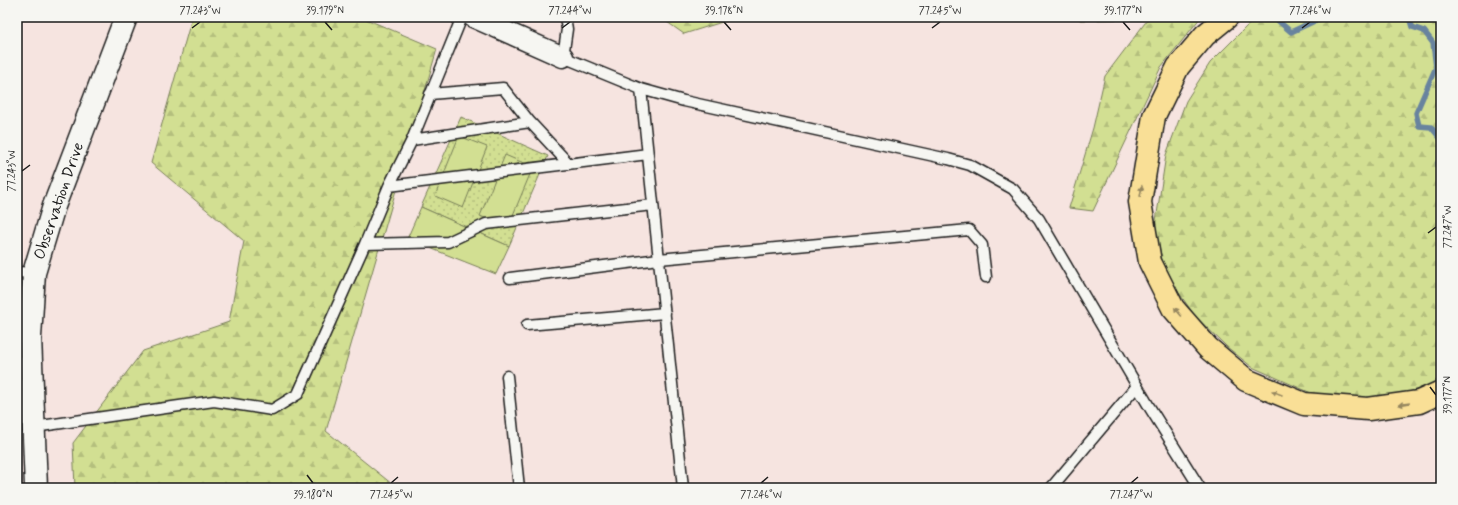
<svg xmlns="http://www.w3.org/2000/svg" width="1458" height="505" font-family="Mynerve,sans-serif">
<style>
.grass{fill:url(#grass-dots);stroke:#777e57}
.forest{fill:url(#forest-firs);stroke:#777e57}
.garden{fill:#d2df92;stroke:#777e57}
.lines{fill:none;stroke-linecap:round;stroke-linejoin:round}
.stream{stroke:#67839e;stroke-width:5.5}
.lane-casing{stroke:#1c1c1c;stroke-width:13}
.street-casing{stroke:#1c1c1c;stroke-width:23}
.secondary-casing{stroke:#1c1c1c;stroke-width:25}
.highway-casing{stroke:#1c1c1c;stroke-width:25}
.lane{stroke:#f6f6f2;stroke-width:10}
.street{stroke:#f6f6f2;stroke-width:20}
.secondary{stroke:#f6f6f2;stroke-width:22}
.highway{stroke:#f9df96;stroke-width:22}
.oneway{fill:#96875f}
.ticks{fill:none;stroke:#1c1c1c;stroke-width:1.5}
.labels{text-anchor:middle;dominant-baseline:central;stroke-width:3.5;stroke-linejoin:round;paint-order:stroke}
.street-label{font-size:16px;fill:#1c1c1c;stroke:#f6f6f2}
.neatline{fill:none;stroke:#1c1c1c;stroke-width:1.5}
.ticks-label{font-size:10px;text-anchor:middle;fill:#1c1c1c}
</style>
<defs>
<pattern id="grass-dots" width="8" height="8" patternUnits="userSpaceOnUse"><rect width="8" height="8" fill="#d2df92"/><path d="M2 2h.1M6 6h.1" fill="none" stroke="#b4bf7d" stroke-width="1.8" stroke-linecap="round"/></pattern>
<pattern id="forest-firs" width="22" height="20" patternUnits="userSpaceOnUse"><rect width="22" height="20" fill="#d2df92"/><path d="M5 1l3.5 6h-7zM16 11l3.5 6h-7z" fill="#b4bf7d"/></pattern>
</defs>
<rect width="100%" height="100%" fill="#f6e4e0"/>
<filter id="ink" filterUnits="userSpaceOnUse"><feTurbulence type="fractalNoise" baseFrequency=".025" numOctaves="2"/><feDisplacementMap in="SourceGraphic" scale="8" xChannelSelector="R" yChannelSelector="G"/><feConvolveMatrix kernelMatrix="1 2 1 2 8 2 1 2 1" color-interpolation-filters="sRGB"/></filter>
<g filter="url(#ink)">
<!-- grass -->
<path class="grass" d="M461,117L548,156L509,246L421,207Z"/>
<!-- forest -->
<path class="forest" d="M192,17H361L437,49L326,431L397,488H75L73,443L143,351L229,322L244,241L151,163Z
M660,17H738L684,34Z
M1078,17H1201L1161,67L1093,211L1069,208L1093,128L1105,76L1148,19L1080,20Z
M1259,17H1441V382L1389,398L1351,400L1311,393L1252,367L1227,347L1195,316L1174,286L1162,260L1155,227L1166,155L1186,101L1210,63L1247,26Z"/>
<!-- garden -->
<path class="garden" d="M459,136L487,147L463,208L435,196Z
M505,155L533,167L508,227L480,216Z
M421,207L509,246L496,274L407,239Z"/>
<g class="lines">
<!-- stream -->
<path class="stream" d="M1274,17L1291,32L1323,17
M1409,17L1412,27L1424,31L1433,43L1436,67L1416,113L1419,126L1431,127L1441,139
M1441,157L1438,163L1439,171L1441,173"/>
<!-- lane casing -->
<g class="lane-casing">
<path id="lane" d="M462,17L412,140L389,186L365,244L448,242L486,224L653,205
M565,17L567,29L563,57L641,89L684,101L948,159L970,165L1013,189L1039,219L1150,408L1200,488
M641,89L683,488
M430,94L503,88L530,122
M412,140L530,122L569,164
M389,186L648,154
M17,272L34,273
M510,278L659,259L969,230L982,245L986,277
M527,325L665,313
M507,376L519,488
M34,427L214,401L272,410L298,394L365,244
M1051,488L1137,386"/>
</g>
<!-- street casing -->
<g class="street-casing">
<path id="street" d="M473,17L563,57"/>
</g>
<!-- secondary casing -->
<g class="secondary-casing">
<path id="secondary" d="M36,488L30,337L34,273L54,206L126,17"/>
</g>
<!-- highway casing -->
<g class="highway-casing">
<path id="highway" d="M1227,17L1205,35L1178,67L1154,116L1140,202L1150,262L1173,308L1208,348L1246,380L1304,404L1368,409L1419,402L1441,392"/>
</g>
<!-- lane -->
<use href="#lane" class="lane"/>
<!-- street -->
<use href="#street" class="street"/>
<!-- secondary -->
<use href="#secondary" class="secondary"/>
<!-- highway -->
<use href="#highway" class="highway"/>
</g>
<!-- one-way arrows -->
<defs><path id="oneway-solid" d="M-6-.8H1V-3.2L6.5 0L1 3.2V.8H-6Z"/></defs>
<g class="oneway">
<use href="#oneway-solid" transform="translate(1141 191) rotate(-81)"/>
<use href="#oneway-solid" transform="translate(1178 312) rotate(-130)"/>
<use href="#oneway-solid" transform="translate(1277 393) rotate(-158)"/>
<use href="#oneway-solid" transform="translate(1404 404) rotate(171)"/>
</g>
</g>
<!-- ticks -->
<path class="ticks" d="M325,22L332,30M724,22L731,30M1123,22L1130,30M192,28L200,22M562,28L570,22M932,28L940,22M1302,28L1310,22M22,171L30,165M1428,233L1436,227M1430,387L1436,395M307,475L313,483M391,483L398,477M761,483L768,477M1131,483L1138,477"/>
<g class="labels">
<!-- street labels -->
<g class="street-label">
<text transform="translate(59 201) rotate(-71)">Observation Drive</text>
</g>
</g>
<!-- margin -->
<rect width="1458" height="505" fill="none" stroke="#f6f6f2" stroke-width="44"/>
<rect x="22" y="22" width="1414" height="461" class="neatline"/>
<g class="ticks-label">
<text x="200" y="14">77.243°W</text>
<text x="325" y="14">39.179°N</text>
<text x="570" y="14">77.244°W</text>
<text x="724" y="14">39.178°N</text>
<text x="940" y="14">77.245°W</text>
<text x="1123" y="14">39.177°N</text>
<text x="1310" y="14">77.246°W</text>
<text transform="translate(11 171) rotate(-90)" y="4">77.243°W</text>
<text transform="translate(1447 227) rotate(-90)" y="4">77.247°W</text>
<text transform="translate(1447 395) rotate(-90)" y="4">39.177°N</text>
<text x="313" y="498">39.180°N</text>
<text x="391" y="498">77.245°W</text>
<text x="761" y="498">77.246°W</text>
<text x="1131" y="498">77.247°W</text>
</g>
</svg>
